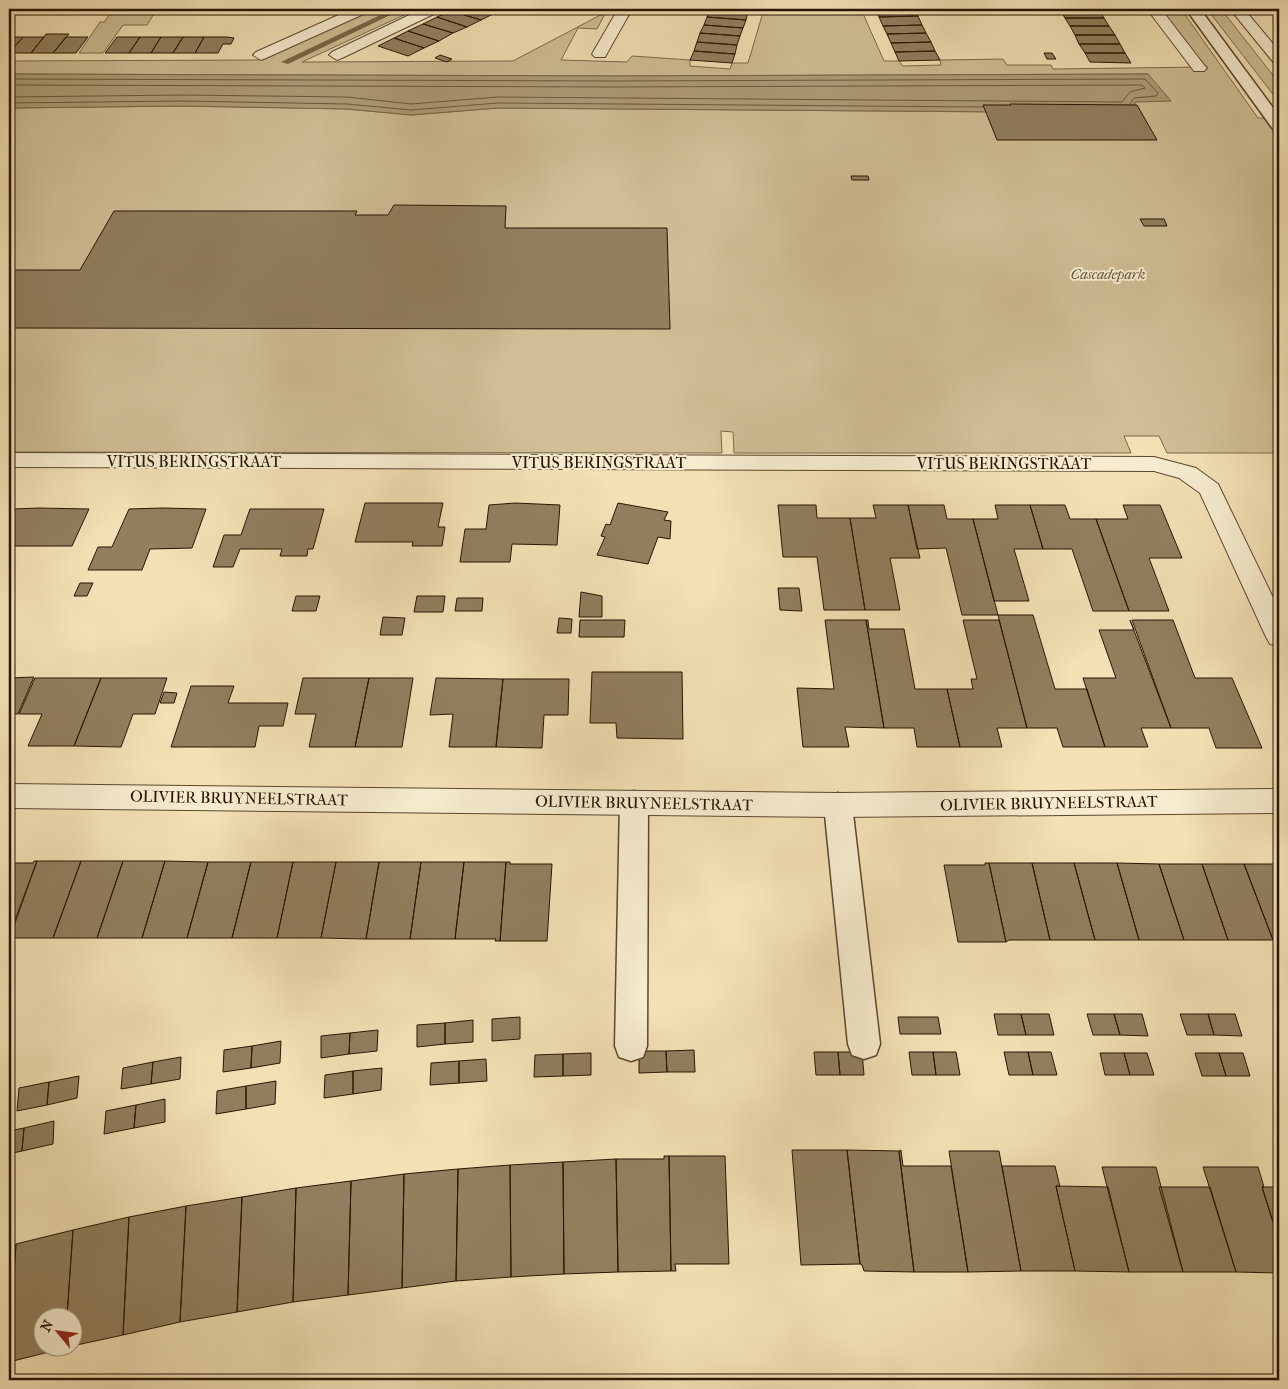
<svg xmlns="http://www.w3.org/2000/svg" width="1288" height="1389" font-family="'IM FELL French Canon',serif">
<style>
.green{fill:#cfbe96;stroke:#7b6a4b}
.water{fill:#ad9c77;stroke:#776647}
.lines{fill:none;stroke-linecap:round;stroke-linejoin:round}
.shore{stroke:#6a583c;stroke-width:1}
.stream{fill:#776647;fill-rule:evenodd}
.building{fill:#917f5e;stroke:#271500}
.lane-casing{stroke:#5a482d;stroke-width:3}
.street-casing{stroke:#5a482d;stroke-width:2}
.lane{fill:#f7eccf;fill-rule:evenodd}
.street{fill:#f7eccf;fill-rule:evenodd}
.labels{text-anchor:middle;dominant-baseline:central;stroke-width:4;stroke-linejoin:round;paint-order:stroke}
.far-park-label{font-size:14px;font-style:italic;fill:#625034;stroke:#f7eccf}
.street-label{font-size:16px;fill:#271500;stroke:#f7eccf}
</style>
<rect width="100%" height="100%" fill="#f2e1b5"/>
<filter id="stains"><feTurbulence type="fractalNoise" baseFrequency=".004" numOctaves="4"/><feColorMatrix values="0 0 0 0 .2 0 0 0 0 .09 0 0 0 0 .02 0 0 0 .5 -.17"/></filter>
<radialGradient id="worn" r=".72"><stop offset=".6" stop-color="#630" stop-opacity="0"/><stop offset="1" stop-color="#630" stop-opacity=".3"/></radialGradient>
<!-- green -->
<path class="green" d="M114,9H157L147,25H123L103,53H79L100,22H104Z
M373,9H417L302,62L513,61L606,12L597,29L578,28L561,60L627,62L632,56L690,60V66L730,69L732,63H748L764,9H861L884,61H899L903,66L941,65L940,60L1003,59L1007,65H1051L1053,69L1202,67L1161,9H1181L1258,118L1279,119V453H1167L1159,436H1124L1131,453H734L733,432L721,431L722,453L9,452V108L182,106L347,109L411,115L498,108L1134,113L1135,102L1148,74L616,76L9,74V61L258,60Z
M1207,9H1221L1279,83V102Z"/>
<!-- water -->
<path class="water" d="M9,74L616,76L1148,74L1171,101L1135,102V113L498,108L411,115L347,109L182,106L9,108Z"/>
<g class="lines">
<!-- shore -->
<path class="shore" d="M9,79L616,81L1145,79L1158,93L1156,96L1134,98L1130,104
M9,85L616,87L1142,85L1145,88L1130,92L1122,102L498,97L411,104L347,97L182,95L9,97
M9,103L182,101L347,104L411,110L498,103L983,107"/>
<!-- stream -->
<path class="stream" d="M393,9H403L288,64L281,62Z"/>
</g>
<!-- building -->
<path class="building" d="M455,9H480L495,13L481,20L451,11Z
M710,9L748,11L746,20L707,17Z
M875,9H914L918,16L879,17Z
M1060,10H1099L1104,18H1065Z
M451,11L481,20L467,27L437,17Z
M918,16L922,25L883,26L879,17Z
M437,17L467,27L453,33L423,24Z
M707,17L746,20L743,28L704,25Z
M1065,18H1104L1109,26H1070Z
M423,24L453,33L439,41L408,31Z
M704,25L743,28L740,36L700,33Z
M922,25L926,33L887,34L883,26Z
M1070,26H1109L1115,35H1075Z
M408,31L439,41L424,48L394,38Z
M700,33L740,36L737,45L697,42Z
M926,33L931,42L891,43L887,34Z
M46,34H69L53,53H31Z
M1075,35H1115L1120,44H1079Z
M9,37H23L9,53Z
M23,37H44L31,53H9Z
M66,37H88L76,53H53Z
M117,37H140L129,53H105Z
M140,37H161L151,53H129Z
M161,37H183L173,53H151Z
M183,37H204L195,53H173Z
M204,37H227L234,38L231,44H223L218,53H195Z
M394,38L424,48L408,56L378,46Z
M697,42L737,45L735,54L694,51Z
M931,42L935,51L895,52L891,43Z
M1079,44H1120L1125,53H1085Z
M694,51L735,54L732,63L690,60Z
M935,51L940,60L899,61L895,52Z
M1044,53H1052L1056,59H1047Z
M1085,53H1125L1131,63L1090,62Z
M440,55L452,59L447,62L435,58Z
M1010,104L1137,105L1157,140H997L983,105H1011Z
M851,176H868L869,180H852Z
M394,205L506,206L505,228H667L670,329L9,328V270H80L114,211H357L355,215H388Z
M1140,219H1164L1167,226H1144Z
M365,503H443L438,527H445L442,546H412L413,542H355Z
M515,503L560,505L557,545L512,544L510,562H460L465,529H486L489,505Z
M618,503L668,512L664,520L671,521L670,539L658,537L648,564L597,555L605,537L601,536L606,524L610,525Z
M778,505H816L817,518H850L865,610H824L817,557H783Z
M873,505H908L920,558H890L900,610H865L850,518H876Z
M908,505H944L947,519H973L998,615H962L946,548L917,549Z
M995,505H1030L1043,549H1014L1029,601H994L973,519H998Z
M1030,505H1065L1070,519H1096L1129,611H1093L1072,549H1043Z
M1123,505H1160L1182,558H1149L1169,611H1129L1096,519H1128Z
M12,509L39,508L89,509L72,546H9V515Z
M129,509L162,508L206,509L192,548L150,549L142,570H88L98,547H112Z
M250,509H324L313,549H308L307,556H280L282,549H240L233,567H213L224,535H241Z
M80,583H93L87,596H74Z
M778,588H799L802,611L780,610Z
M581,592L602,596V617H579Z
M296,596H320L316,611H292Z
M417,596H445L443,612H414Z
M457,598H483L482,611H455Z
M998,615H1033L1055,689H1087L1105,747H1063L1057,728H1027Z
M383,617L405,618L402,635H380Z
M559,618L572,619L571,633H557Z
M580,620H625L624,637H579Z
M825,620H866L884,728L845,727L849,747H803L797,688L834,689Z
M866,620H868L869,629H904L915,689H947L960,747H917L914,728H884Z
M963,620H999L1027,728H997L1002,747H960L947,689H973L971,679H977Z
M1130,620L1171,728H1141L1148,747H1105L1083,678H1116L1099,630H1134Z
M1132,620H1173L1195,678H1232L1262,748H1216L1209,728H1171Z
M592,672H682L683,739L617,738L616,723H590Z
M34,677L18,714H9V678Z
M35,678H101L74,746H28L42,714H19Z
M101,678H167L155,714H133L121,747L74,746Z
M303,678H369L355,747H309L316,714H295Z
M369,678H413L402,747H355Z
M436,678L503,679L496,747H449L453,714L430,715Z
M503,679H569L568,715H544L542,748L496,747Z
M191,686H234L228,703H288L283,726H259L255,747H171Z
M164,692L177,693L174,703H160Z
M34,861H37L9,936V863H33Z
M37,861H81L53,938H12L9,940Z
M81,861H123L97,938H53Z
M123,861H165L142,938H97Z
M165,861L208,862L187,938H142Z
M208,862H251L232,938H187Z
M251,862H293L277,938H232Z
M293,862H336L321,938H277Z
M336,862H379L366,939L321,938Z
M379,862H421L410,939H366Z
M421,862H464L455,939H410Z
M464,862H506L500,941H495L496,939H455Z
M506,862H510V864H552L547,941H500Z
M985,863H989L1006,942H958L944,865H985Z
M989,863H1032L1050,940H1009L1006,942Z
M1032,863H1074L1095,940H1050Z
M1074,863H1117L1139,940H1095Z
M1117,863L1159,864L1184,940H1139Z
M1159,864H1202L1228,940H1184Z
M1202,864H1244L1273,940H1228Z
M1244,864H1279V940H1273Z
M994,1014H1021L1026,1035H998Z
M1021,1014H1049L1054,1035H1026Z
M1087,1014H1114L1120,1035H1093Z
M1114,1014H1142L1148,1036L1120,1035Z
M1180,1014H1208L1214,1035H1187Z
M1208,1014H1235L1242,1036L1214,1035Z
M520,1017V1039L492,1041V1019Z
M898,1017H938L941,1034H900Z
M473,1020V1042L445,1044V1023Z
M445,1023V1044L417,1047V1025Z
M378,1030L377,1051L349,1054L350,1033Z
M350,1033L349,1054L321,1058V1036Z
M281,1041L280,1063L251,1068L252,1046Z
M252,1046L251,1068L223,1072L224,1050Z
M694,1050L695,1072H667L666,1051Z
M639,1051H666L667,1072L639,1073Z
M814,1052H838L840,1075H816Z
M838,1052H862L864,1075H840Z
M909,1052H933L936,1075H912Z
M933,1052H956L960,1075H936Z
M1004,1052H1028L1033,1075H1009Z
M1028,1052H1051L1057,1075H1033Z
M591,1053V1075L563,1076V1054Z
M1100,1053H1124L1130,1075H1105Z
M1124,1053H1147L1154,1075H1130Z
M1195,1053H1219L1226,1076H1202Z
M1219,1053H1243L1250,1076H1226Z
M563,1054V1076L534,1077L535,1055Z
M181,1057L180,1079L151,1084L153,1062Z
M486,1059L487,1081L459,1083V1061Z
M459,1061V1083L430,1085L431,1063Z
M153,1062L151,1084L121,1089L123,1068Z
M382,1068L381,1090L353,1094V1071Z
M353,1071V1094L324,1098L325,1075Z
M79,1076L77,1098L47,1105L49,1082Z
M276,1081L275,1104L246,1109V1086Z
M49,1082L47,1105L17,1111L19,1088Z
M246,1086V1109L216,1114L217,1091Z
M165,1099V1122L134,1128L136,1105Z
M136,1105L134,1128L104,1134L106,1111Z
M54,1121L53,1144L22,1151L24,1128Z
M24,1128L22,1151L9,1154V1131Z
M792,1150H847L860,1264L801,1265Z
M847,1150L899,1151L914,1272L864,1271L862,1265L860,1264Z
M901,1150L903,1166H951L968,1272H914L899,1151Z
M949,1151H999L1021,1271L968,1272Z
M664,1156H669L671,1271L618,1272L616,1159H664Z
M669,1156H725L729,1264H675L676,1271H671Z
M616,1159L618,1272L564,1274L563,1162Z
M563,1162L564,1274L511,1277L510,1165Z
M510,1165L511,1277L456,1281L458,1169Z
M1002,1166H1055L1060,1187L1056,1186L1075,1271H1021Z
M1102,1167H1156L1183,1272H1129Z
M1203,1167H1258L1264,1187H1262L1279,1241V1273L1236,1272Z
M458,1169L456,1281L402,1288L404,1174Z
M404,1174L402,1288L348,1295L351,1181Z
M351,1181L348,1295L293,1302L296,1188Z
M1056,1186L1108,1187L1129,1272L1075,1271Z
M1159,1187H1210L1236,1272H1183Z
M1262,1187H1279V1241Z
M296,1188L293,1302L237,1312L242,1197Z
M242,1197L237,1312L180,1322L186,1206Z
M186,1206L180,1322L123,1335L129,1217Z
M129,1217L123,1335L72,1346V1316H67L73,1230Z
M73,1230L67,1316H42V1346L65,1348L9,1362L16,1244Z
M16,1244L9,1336V1246Z"/>
<g class="lines">
<!-- lane casing -->
<g class="lane-casing">
<path id="lane" d="M1186,9H1200L1279,116V131L1273,129Z
M634,791L644,794L648,802L647,1046L643,1057L631,1061L619,1057L615,1046L620,802L624,794Z
M838,793L848,797L852,805L880,1044L876,1055L864,1059L852,1055L848,1044L824,805L828,797Z"/>
</g>
<!-- street casing -->
<g class="street-casing">
<path id="street" d="M352,9H370L368,12L266,58L261,60L253,55L256,52Z
M422,9H440L438,12L342,58L337,60L329,55L332,52Z
M618,9H632L605,57H595L592,54Z
M1147,9H1161L1204,65L1207,68L1204,71H1194Z
M1230,9H1244L1279,51V64L1274,63Z
M9,453L1154,457L1196,468L1218,484L1279,610V646L1270,644L1266,637L1200,493L1179,478L1154,471L9,467Z
M9,784L838,793L1279,789V813L838,817L9,808Z"/>
</g>
<!-- lane -->
<use href="#lane" class="lane"/>
<!-- street -->
<use href="#street" class="street"/>
</g>
<g class="labels">
<!-- far-park labels -->
<g class="far-park-label">
<text x="1108" y="274">Cascadepark</text>
</g>
<!-- street labels -->
<g class="street-label">
<text x="194" y="461">VITUS BERINGSTRAAT</text>
<text x="599" y="462">VITUS BERINGSTRAAT</text>
<text x="1004" y="463">VITUS BERINGSTRAAT</text>
<text transform="translate(239 798) rotate(1)">OLIVIER BRUYNEELSTRAAT</text>
<text transform="translate(644 803) rotate(1)">OLIVIER BRUYNEELSTRAAT</text>
<text transform="translate(1049 803) rotate(-1)">OLIVIER BRUYNEELSTRAAT</text>
</g>
</g>
<!-- margin -->
<rect width="1288" height="1389" fill="none" stroke="#f2e1b5" stroke-width="30"/>
<rect x="10" y="10" width="1268" height="1369" fill="none" stroke="#271500" stroke-width="2.5"/>
<rect x="15" y="15" width="1258" height="1359" fill="none" stroke="#271500"/>
<!-- north arrow -->
<g transform="translate(58 1332) rotate(299)"><circle r="24" fill="#f7eccf" stroke="#a4967c"/>
<path d="M0-4L9 19L0 12L-9 19Z" fill="#8f2418"/>
<text y="-8" font-size="14" font-weight="bold" text-anchor="middle" fill="#271500">N</text>
</g>
<rect width="100%" height="100%" filter="url(#stains)"/>
<rect width="100%" height="100%" fill="url(#worn)"/>
</svg>
